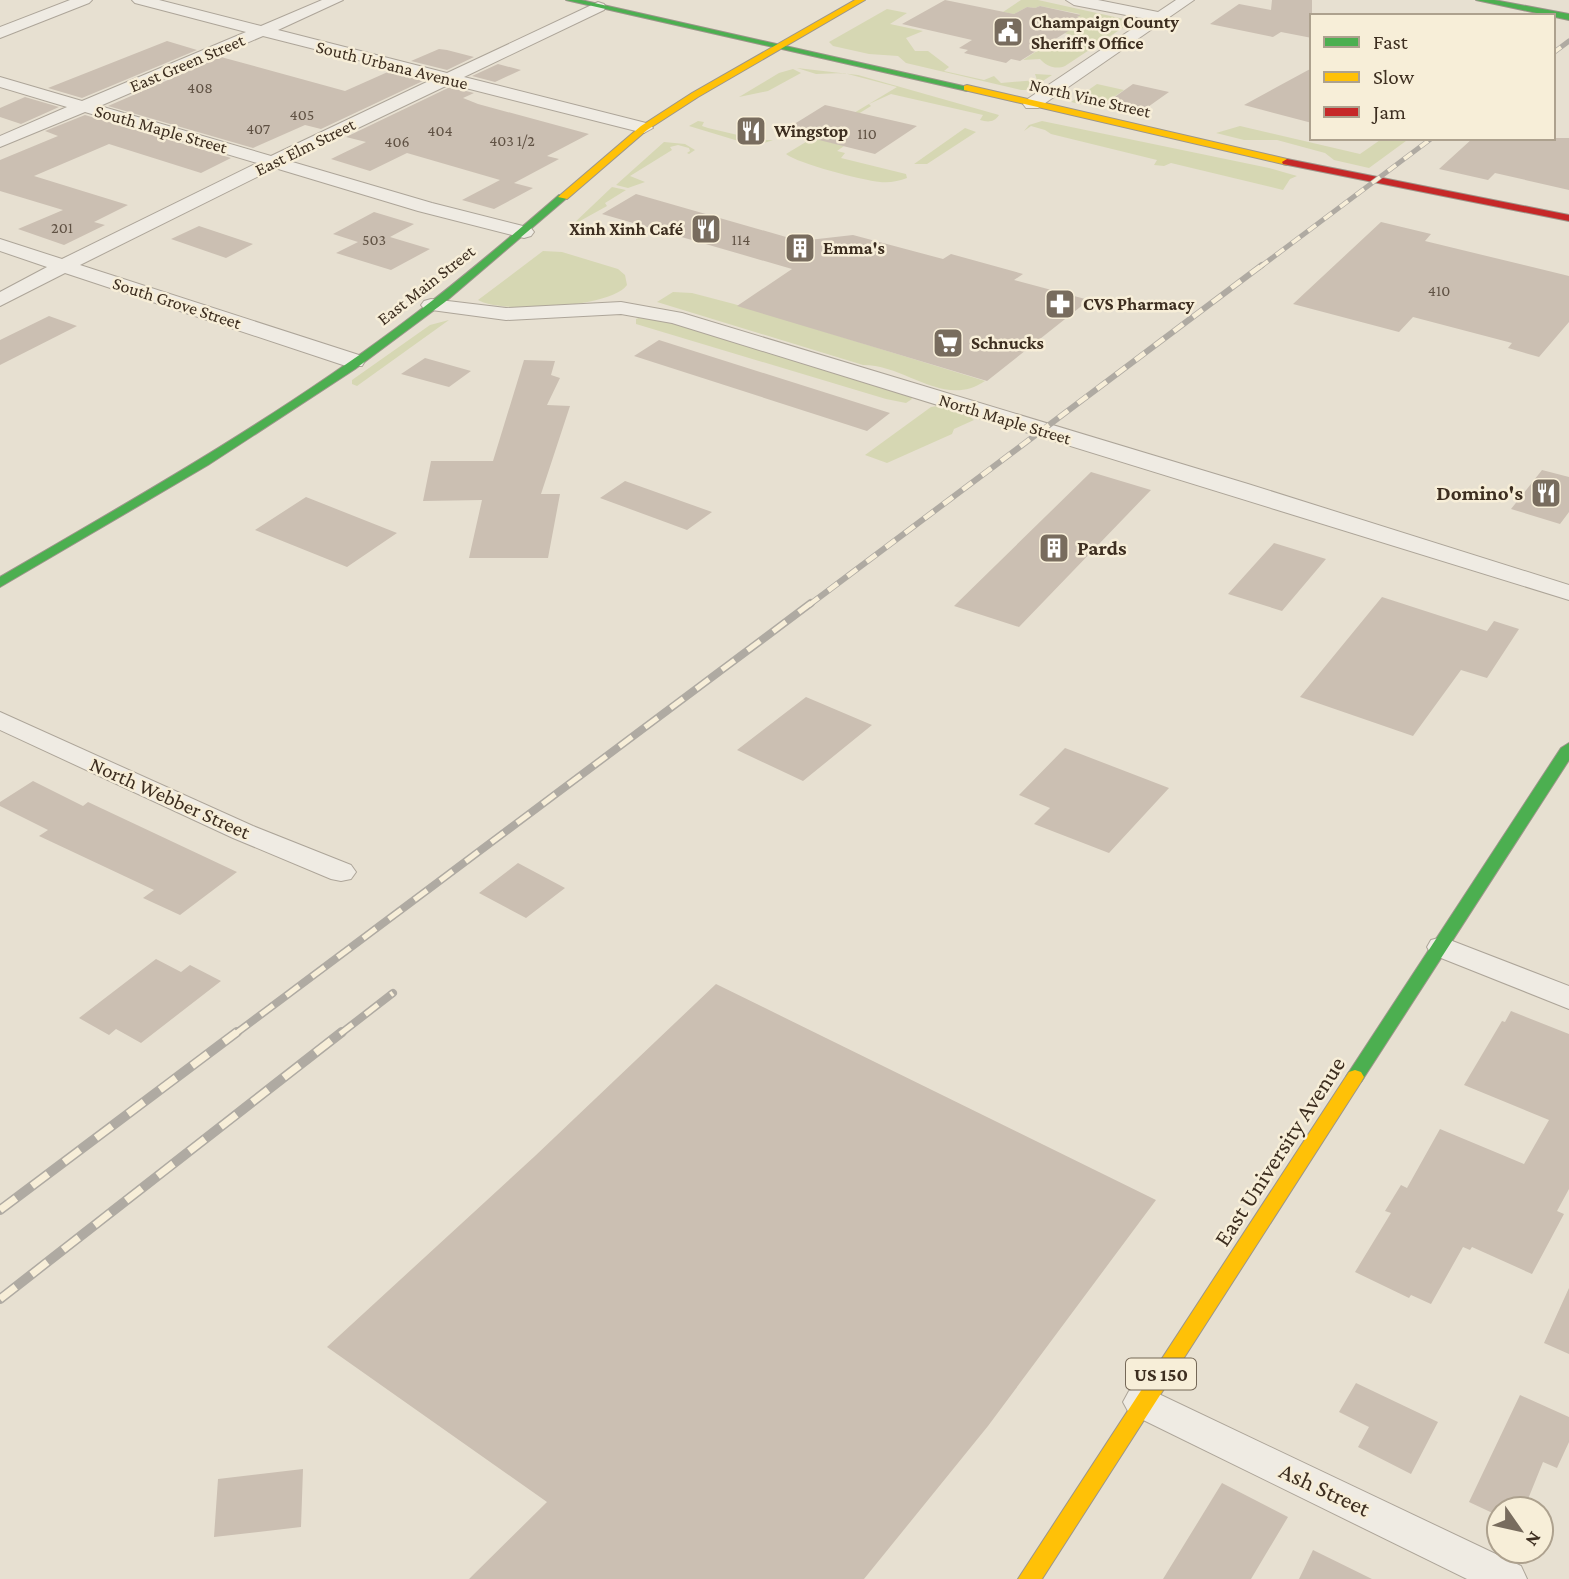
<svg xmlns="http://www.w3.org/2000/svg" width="1569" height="1579" font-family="'Crimson Pro',serif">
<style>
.green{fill:#d6d7b3}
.building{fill:#cbbfb2}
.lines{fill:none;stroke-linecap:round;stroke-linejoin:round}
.street-casing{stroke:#ada599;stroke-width:2}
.fast-casing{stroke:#9c958a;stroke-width:2}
.slow-casing{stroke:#9c958a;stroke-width:2}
.jam-casing{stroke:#9c958a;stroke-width:2}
.street{fill:#efebe3;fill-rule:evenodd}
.fast{fill:#4caf50;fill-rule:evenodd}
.slow{fill:#ffc107;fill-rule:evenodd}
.jam{fill:#c62828;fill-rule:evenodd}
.rail-far3-casing{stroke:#afaaa2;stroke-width:5}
.rail-far2-casing{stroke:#afaaa2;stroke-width:6}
.rail-far1-casing{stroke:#afaaa2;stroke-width:8}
.rail-casing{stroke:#afaaa2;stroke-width:10}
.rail-far3{stroke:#f7eed8;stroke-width:3.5;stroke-dasharray:10;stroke-linecap:butt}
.rail-far2{stroke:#f7eed8;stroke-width:4.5;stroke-dasharray:12;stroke-linecap:butt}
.rail-far1{stroke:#f7eed8;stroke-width:5;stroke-dasharray:16;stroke-linecap:butt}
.rail{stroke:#f7eed8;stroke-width:7;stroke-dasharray:20;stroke-linecap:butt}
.labels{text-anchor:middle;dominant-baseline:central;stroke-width:5;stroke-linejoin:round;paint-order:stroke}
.far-number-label{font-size:16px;fill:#605244}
.far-poi-label{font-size:18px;font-weight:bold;fill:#3d2e20;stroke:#f7eed8;text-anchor:start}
.far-street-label{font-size:18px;fill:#3d2e20;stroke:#f7eed8}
.shield{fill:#f7eed8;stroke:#756857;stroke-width:2}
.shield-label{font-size:19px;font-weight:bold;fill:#3d2e20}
.poi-label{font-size:21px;font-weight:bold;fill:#3d2e20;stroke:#f7eed8;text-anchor:end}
.street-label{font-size:21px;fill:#3d2e20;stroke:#f7eed8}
.near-street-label{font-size:24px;fill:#3d2e20;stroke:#f7eed8}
</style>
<rect width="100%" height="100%" fill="#e7e0d1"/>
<!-- green -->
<path class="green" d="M1021,0H1038L1133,21L1065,66C1056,70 1046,66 1040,59L1023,60L1043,47L1054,49L1075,36L1064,33L1085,19L1077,17L1080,14L1040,6L1035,8L1027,7L1014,14L1003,12Z
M887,9L907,13L890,24L923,31L906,38L915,51H928L949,67L944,71L984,80L994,76L1001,83L1037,80L1035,74L1052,75L1029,90H1021L906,63L898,56L869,54L833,46L829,42Z
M797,68L858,75L999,115C994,123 987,122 980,120L983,115L891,94L869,104L871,106L818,139L844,146L837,151L845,153L841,158L906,174L907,178C899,181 890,183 880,182C862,180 799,164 786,154L897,87L844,73L816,74Z
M793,69L801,73L768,91L739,97L779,73Z
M1097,84L1124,90L1098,108L1071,102Z
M698,121L704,122L702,126L708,128L759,140H773L755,146L689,126Z
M1042,121L1269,168L1297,176L1290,179L1283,190L1171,163L1164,166L1154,165L1157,160L1051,134L1045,130L1031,126L1024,131L1029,125Z
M1240,126L1360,154L1383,138H1410L1369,168L1334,160L1325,153L1277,140H1244L1216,133Z
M965,128L976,132L927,164H914Z
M664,142L685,144L695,150L689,154L687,153L690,151L689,148L678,145L670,147L672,150L630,176L645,182L628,188L616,185Z
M612,187L626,190L605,203L607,206L580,221L573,231L571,226Z
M543,251L562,252L618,269L625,275L627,285C611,308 502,314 478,300Z
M673,292L692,293L734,304L985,381C944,409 907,365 863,365L657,302Z
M646,315L910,396L912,399L906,403L886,399L636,324V319Z
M449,320L357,386L352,384V380L430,325Z
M937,406L965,413L974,420L954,429L952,434L887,463L865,455L931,407Z"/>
<!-- building -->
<path class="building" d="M945,0L1014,14L1027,7L1035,8L1040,6L1081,15L1077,17L1086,20L1020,61L1011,59L1006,63L964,53L968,50L959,48L972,40L902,24Z
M1272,0H1312V38L1281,32L1273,37L1210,24L1239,4L1271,10Z
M167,41L197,50L82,98L48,88Z
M439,49L447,50L474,57L447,70L411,61Z
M221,57L345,91L390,71L425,80L321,129L305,125L253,148L108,106Z
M498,64L521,70L495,82L472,76Z
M1312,68V123L1244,105Z
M1133,84L1169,92L1138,114L1102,106Z
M450,87L474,93L463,98L478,104L589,134L547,156L559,159L514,183L533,188L494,209L462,200L500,180L407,153L370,171L331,159L366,142L346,137Z
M25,97L59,107L21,124L0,117V108Z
M825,105L917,126L875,154L783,131Z
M85,115L231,158L201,173L109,144L34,176L128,205L94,222L105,225L64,245L18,229L63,210L0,191V160L58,136L45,131Z
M1473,138H1569V190L1495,173L1488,180L1439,169Z
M636,194L800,241L853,235L943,259L951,254L1023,274L1014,280L1089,300L987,381L737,306L792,269L602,214Z
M374,212L414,224L390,237L430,249L391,270L336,253L358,242L333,234Z
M1381,222L1431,234L1425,241L1569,276V322L1539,357L1508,348L1512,343L1413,317L1399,332L1293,304Z
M199,226L253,244L226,258L171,239Z
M49,316L77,326L0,365V340Z
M659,340L890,413L867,431L634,356Z
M425,358L471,371L449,387L401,374Z
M524,360L555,361L551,375L560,378L547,405L570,406L541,494H560L548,558H469L482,500L423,501L431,461H493Z
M1542,470L1569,477V512L1560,524L1511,509Z
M1091,472L1151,490L1019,627L954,606Z
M625,481L712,512L687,530L600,498Z
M306,497L397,533L347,567L255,530Z
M1274,543L1326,559L1282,611L1228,594Z
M1382,597L1487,631L1494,621L1519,629L1487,678L1461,670L1413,736L1300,697Z
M806,697L872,725L803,781L737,750Z
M1065,748L1169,788L1109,853L1034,824L1050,808L1019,795Z
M33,781L83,806L88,802L237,872L180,915L143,898L154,890L39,836L48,830L0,806V802Z
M518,863L565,888L526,918L479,893Z
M156,959L181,972L190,965L221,981L141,1043L116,1029L109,1035L79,1018Z
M716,984L1156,1200L988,1426L864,1579H469L547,1502L327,1347L535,1156Z
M1511,1011L1569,1034V1189L1557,1211L1564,1214L1532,1274L1472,1247L1470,1250L1463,1247L1431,1304L1411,1295L1409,1298L1355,1272L1391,1213L1385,1211L1401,1185L1407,1188L1440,1129L1524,1164L1549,1120L1464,1085L1502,1021L1505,1022Z
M1569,1288V1354L1544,1343Z
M1356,1383L1438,1422L1411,1474L1358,1447L1369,1427L1339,1412Z
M1520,1395L1569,1417V1442L1557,1468L1543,1462L1524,1509H1499V1516L1469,1502Z
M303,1469L301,1527L214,1537L218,1479Z
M1222,1483L1288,1517L1251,1579H1163Z
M1313,1550L1372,1579H1299Z"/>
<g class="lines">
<!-- street casing -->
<g class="street-casing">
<path id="street" d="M70,0H92L89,3L0,38V27Z
M132,0H159L261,26L322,0H343L278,30L447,73L598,2L604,4L606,7L604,10L464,77L650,124L653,128L644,133L450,84L289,161L432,203L531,228L534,232L531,236L524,238L418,211L275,168L80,265L362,356L365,361L362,366H346L65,273L0,306V292L47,267L0,251V239L62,259L257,163L85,112L0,147V136L67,107L0,87V77L82,101L246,32L135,3ZM263,36L433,79L271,156L100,106Z
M1066,0H1098L1158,12L1176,0H1194L1038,108H1026L1023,104L1026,100L1147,19L1074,5Z
M431,299L506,308L621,302L682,313L1248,484L1569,585V600L672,323L621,314L506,320L424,309L421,305L424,301Z
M0,712L253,826L351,865L356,872L351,879L341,881L331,879L233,838L0,730Z
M1442,937L1569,986V1009L1431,954L1427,947L1431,940Z
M1142,1386L1521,1566L1527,1579H1467L1129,1413L1123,1402L1129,1391Z"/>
</g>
<!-- fast casing -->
<g class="fast-casing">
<path id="fast" d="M566,0H581L972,88L967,91Z
M1476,0H1494L1569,14V20Z
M559,195L568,197L445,302L355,369L208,465L0,587V577C134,499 270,422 395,329C452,287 506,241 559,195Z
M1569,743V760L1361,1082H1349L1346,1077L1349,1072L1561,748Z"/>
</g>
<!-- slow casing -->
<g class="slow-casing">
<path id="slow" d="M855,0H865L698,97L647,130L567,199L558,197L641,126L692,93Z
M967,85L1287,159L1292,162L1287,165L964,90V86Z
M1355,1070L1361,1072L1364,1077L1361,1082L1042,1579H1018L1349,1072Z"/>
</g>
<!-- jam casing -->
<g class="jam-casing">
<path id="jam" d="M1287,159L1569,215V221L1283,164L1282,162Z"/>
</g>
<!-- street -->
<use href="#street" class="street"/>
<!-- fast -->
<use href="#fast" class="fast"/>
<!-- slow -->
<use href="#slow" class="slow"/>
<!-- jam -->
<use href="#jam" class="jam"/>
<!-- rail-far3 casing -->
<g class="rail-far3-casing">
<path id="rail-far3" d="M1553,53L1569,41
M1260,267L1432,138"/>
</g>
<!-- rail-far2 casing -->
<g class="rail-far2-casing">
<path id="rail-far2" d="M809,605L1262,265"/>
</g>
<!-- rail-far1 casing -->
<g class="rail-far1-casing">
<path id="rail-far1" d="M235,1034L811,603
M340,1034L393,993"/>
</g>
<!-- rail casing -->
<g class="rail-casing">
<path id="rail" d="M0,1210L237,1032
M0,1299L342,1032"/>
</g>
<!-- rail-far3 -->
<use href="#rail-far3" class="rail-far3"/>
<!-- rail-far2 -->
<use href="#rail-far2" class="rail-far2"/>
<!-- rail-far1 -->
<use href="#rail-far1" class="rail-far1"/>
<!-- rail -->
<use href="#rail" class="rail"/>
</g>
<!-- icons -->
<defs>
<g id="civic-square" transform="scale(1.575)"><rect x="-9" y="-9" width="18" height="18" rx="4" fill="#786c5e" stroke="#f7eed8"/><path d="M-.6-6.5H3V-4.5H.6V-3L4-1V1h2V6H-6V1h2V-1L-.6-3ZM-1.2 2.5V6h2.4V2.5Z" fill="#fff"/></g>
<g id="restaurant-square" transform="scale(1.575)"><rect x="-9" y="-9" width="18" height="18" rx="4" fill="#786c5e" stroke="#f7eed8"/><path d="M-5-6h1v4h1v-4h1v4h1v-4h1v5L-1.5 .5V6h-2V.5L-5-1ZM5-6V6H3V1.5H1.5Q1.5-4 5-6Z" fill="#fff"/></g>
<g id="building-square" transform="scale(1.575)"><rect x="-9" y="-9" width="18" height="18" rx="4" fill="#786c5e" stroke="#f7eed8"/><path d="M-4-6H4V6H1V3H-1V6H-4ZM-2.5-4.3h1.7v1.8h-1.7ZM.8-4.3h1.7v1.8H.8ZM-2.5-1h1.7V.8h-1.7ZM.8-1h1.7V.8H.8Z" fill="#fff"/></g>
<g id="pharmacy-square" transform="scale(1.575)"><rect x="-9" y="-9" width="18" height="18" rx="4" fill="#786c5e" stroke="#f7eed8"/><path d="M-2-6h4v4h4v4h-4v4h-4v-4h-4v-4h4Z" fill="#fff"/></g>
<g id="supermarket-square" transform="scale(1.575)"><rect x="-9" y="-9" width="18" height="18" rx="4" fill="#786c5e" stroke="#f7eed8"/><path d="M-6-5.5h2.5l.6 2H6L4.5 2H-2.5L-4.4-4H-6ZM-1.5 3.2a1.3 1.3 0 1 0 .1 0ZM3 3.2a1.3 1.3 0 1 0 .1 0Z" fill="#fff"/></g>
</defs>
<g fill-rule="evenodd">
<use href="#civic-square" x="1008" y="32"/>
<use href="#restaurant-square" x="751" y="131"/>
<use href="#restaurant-square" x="706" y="229"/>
<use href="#building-square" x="800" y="248"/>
<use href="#pharmacy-square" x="1060" y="304"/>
<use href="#supermarket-square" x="948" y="343"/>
<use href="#restaurant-square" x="1546" y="493"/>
<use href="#building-square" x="1054" y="548"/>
</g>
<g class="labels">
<!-- far-number labels -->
<g class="far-number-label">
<text x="200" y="87">408</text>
<text x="302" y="114">405</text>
<text x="258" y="128">407</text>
<text x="440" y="130">404</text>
<text x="867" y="133">110</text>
<text x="512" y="140">403 1/2</text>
<text x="397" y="141">406</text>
<text x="62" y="227">201</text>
<text x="374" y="239">503</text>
<text x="741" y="239">114</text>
<text x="1439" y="290">410</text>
</g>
<!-- far-poi labels -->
<g class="far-poi-label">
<text x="1031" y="22">Champaign County<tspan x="1031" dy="21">Sheriff's Office</tspan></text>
<text x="774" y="131">Wingstop</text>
<text x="683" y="229" text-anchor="end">Xinh Xinh Café</text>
<text x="823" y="248">Emma's</text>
<text x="1083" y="304">CVS Pharmacy</text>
<text x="971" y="343">Schnucks</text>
</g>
<!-- far-street labels -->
<g class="far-street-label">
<text transform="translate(187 63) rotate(-23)">East Green Street</text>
<text transform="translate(392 65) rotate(14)">South Urbana Avenue</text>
<text transform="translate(1090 98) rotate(13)">North Vine Street</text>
<text transform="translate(161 129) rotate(16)">South Maple Street</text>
<text transform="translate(305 147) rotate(-26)">East Elm Street</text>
<text transform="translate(426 285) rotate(-38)">East Main Street</text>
<text transform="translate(177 303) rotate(18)">South Grove Street</text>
<text transform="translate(1005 419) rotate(17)">North Maple Street</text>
</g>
<!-- shield labels -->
<rect class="shield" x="1126" y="1358.5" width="70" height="31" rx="5"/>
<g class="shield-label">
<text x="1161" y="1374">US 150</text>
</g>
<!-- poi labels -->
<g class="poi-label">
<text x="1523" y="493">Domino's</text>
<text x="1077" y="548" text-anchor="start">Pards</text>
</g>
<!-- street labels -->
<g class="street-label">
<text transform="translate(170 798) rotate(24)">North Webber Street</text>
</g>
<!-- near-street labels -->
<g class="near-street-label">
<text transform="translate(1279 1151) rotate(-57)">East University Avenue</text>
<text transform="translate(1325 1489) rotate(25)">Ash Street</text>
</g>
</g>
<!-- legend -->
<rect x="1310" y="14" width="245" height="126" fill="#f7eed8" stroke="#ada18e" stroke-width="2"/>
<rect x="1324" y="37" width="35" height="10" fill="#4caf50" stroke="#ada18e" stroke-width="2"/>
<text x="1373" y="49" font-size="21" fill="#3d2e20">Fast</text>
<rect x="1324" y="72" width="35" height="10" fill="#ffc107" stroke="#ada18e" stroke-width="2"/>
<text x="1373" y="84" font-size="21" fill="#3d2e20">Slow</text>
<rect x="1324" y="107" width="35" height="10" fill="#c62828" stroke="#ada18e" stroke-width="2"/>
<text x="1373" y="119" font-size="21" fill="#3d2e20">Jam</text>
<!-- north arrow -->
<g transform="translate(1520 1530) rotate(124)"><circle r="33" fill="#f7eed8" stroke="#ada18e" stroke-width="2"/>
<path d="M0-5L12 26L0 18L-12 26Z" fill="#786c5e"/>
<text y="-10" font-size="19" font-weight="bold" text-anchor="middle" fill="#3d2e20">N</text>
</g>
</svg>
